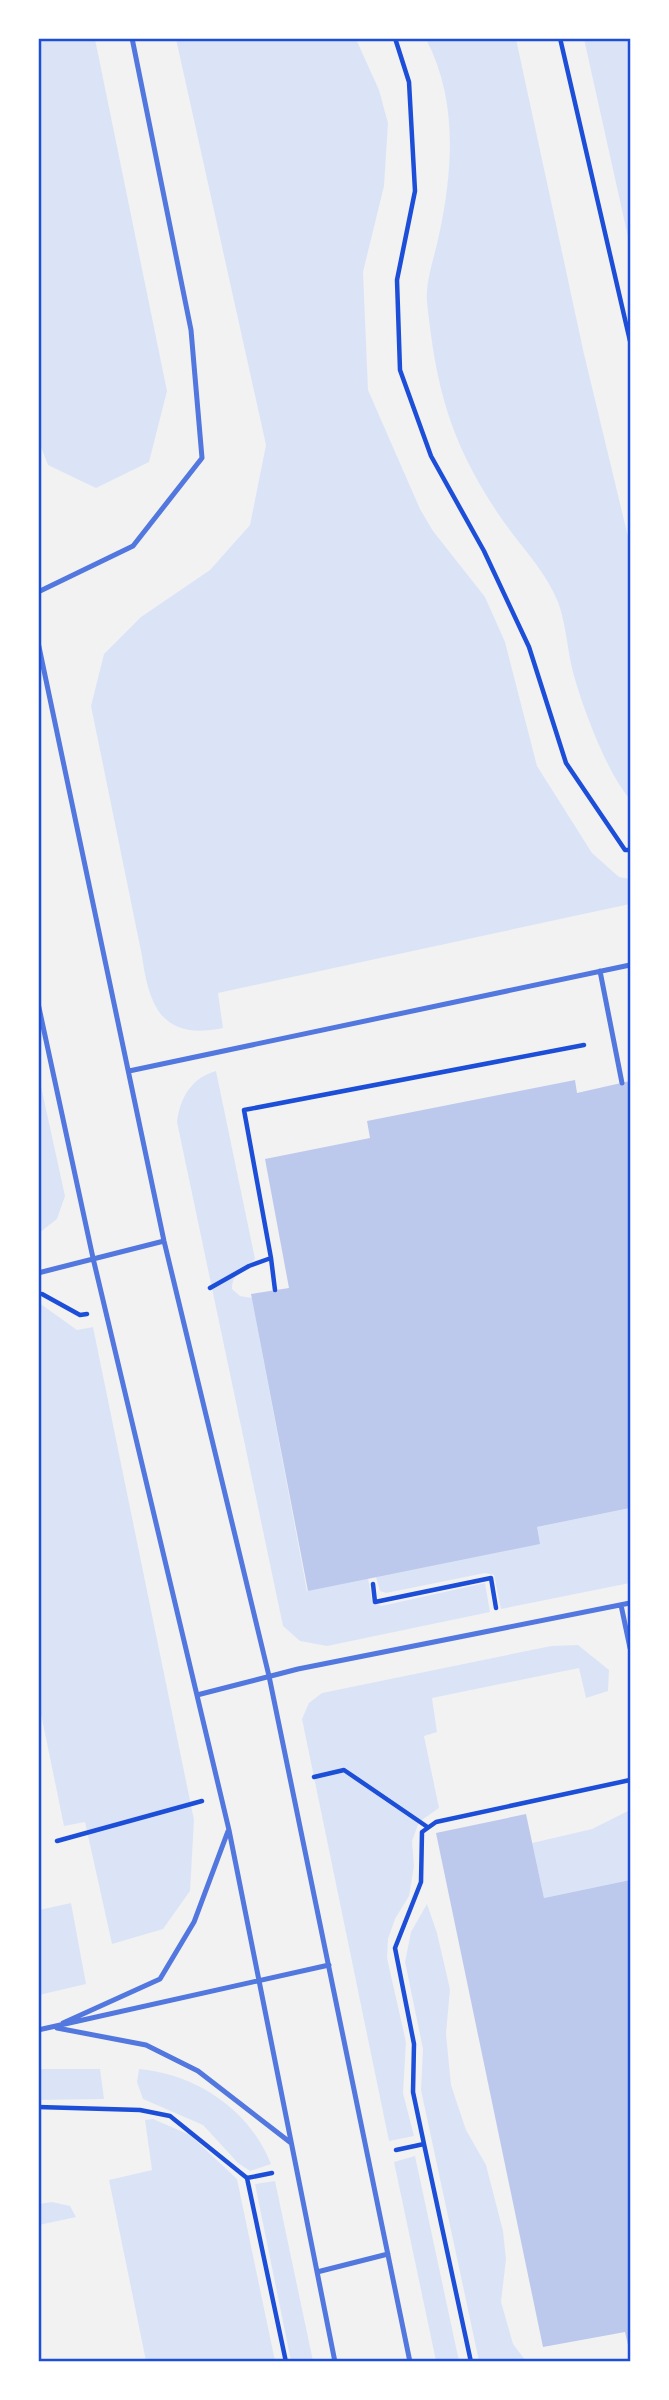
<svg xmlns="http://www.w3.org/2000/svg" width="669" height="2400" font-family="Inter,sans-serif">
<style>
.green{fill:#dbe4f7}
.building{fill:#bdc9ec}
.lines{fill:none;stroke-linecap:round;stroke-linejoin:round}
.path{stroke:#1d4ed8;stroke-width:4.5}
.service{stroke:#5277de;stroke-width:5}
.neatline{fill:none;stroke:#1d4ed8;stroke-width:2.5}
</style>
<rect width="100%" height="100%" fill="#f2f2f2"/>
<!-- green -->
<path class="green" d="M38,39H95L167,391L149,462L96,488L48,465L39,442Z
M176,39H356L379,90L388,123L384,186L363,272L368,390L420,509L433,531L485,597L505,642L537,766L592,853L619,877L630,879V904L218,993L223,1028C162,1041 149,1006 142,956L91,706L104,654L141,617L210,570L250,525L266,445Z
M426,39H516L584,354L630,545V799C607,774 579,699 571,664C567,644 565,621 558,602C544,568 519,545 499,515C450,442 436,388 427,302C425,282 435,255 439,235C453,170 458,100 426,39Z
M584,39H630V246Z
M216,1071L255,1259C245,1270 232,1272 232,1289L240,1296L252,1298L307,1591L368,1578L372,1601L381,1606L485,1583L490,1612L327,1646L300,1641L283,1626L177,1122C180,1098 191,1078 216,1071Z
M39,1077L65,1196L57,1219L39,1233Z
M38,1302L77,1330L93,1327L194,1820L190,1891L163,1929L112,1944L85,1822L64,1826L39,1704Z
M630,1508V1583L501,1609L494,1575L485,1573L386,1593L380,1591L376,1577L537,1527Z
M578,1645L609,1670L608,1691L586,1698L579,1668L432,1698L437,1732L424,1736L439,1808L419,1822L412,1841L414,1866L409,1896L395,1919L388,1939L387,1958L406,2042L403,2093L414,2136L389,2141L302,1719L309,1703L322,1693L551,1646Z
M630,1810V1880L544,1898L532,1843L592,1829Z
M71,1903L86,1984L39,1995V1910Z
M427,1904L437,1933L450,1989L446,2034L451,2085L466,2130L486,2165L503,2231L506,2259L501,2302L513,2344L526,2361H479L421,2090L423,2049L405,1962L411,1932Z
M38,2069H100L104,2099L39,2100Z
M139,2069C196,2074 250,2110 271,2164L250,2171L238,2163L203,2125L143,2099L137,2082Z
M153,2119L190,2135L237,2179L275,2361H146L109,2180L152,2170L145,2120Z
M415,2156L459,2361H436L394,2162Z
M275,2181L313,2361H291L255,2184Z
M52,2202L70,2206L76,2217L39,2225V2204Z"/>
<!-- building -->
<path class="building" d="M575,1080L577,1093L630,1081V1508L537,1527L540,1544L308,1591L251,1294L289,1288L265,1159L370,1138L367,1121Z
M526,1814L544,1898L630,1880V2354L625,2332L543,2347L436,1833Z"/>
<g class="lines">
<!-- path -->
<path class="path" d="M395,38L409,82L415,191L397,280L400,370L431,456L484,551L529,647L566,763L625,850H630
M560,38L630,341
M271,1258L244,1110L584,1045
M210,1288L249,1266L271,1258L275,1290
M42,1294L80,1315L87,1314
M373,1584L375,1602L491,1578L496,1608
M314,1777L344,1770L426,1826
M57,1841L202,1801
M38,2107L140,2110L170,2116L247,2178L286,2362
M424,2144L471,2362
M396,2150L424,2144L413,2092L414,2044L395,1948L421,1882L422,1832L436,1822L630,1780
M247,2178L272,2173"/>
<!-- service -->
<path class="service" d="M38,592L133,546L202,458L191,330L132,38
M38,642L164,1241L269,1676L410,2362
M600,971L622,1083
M38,1003L93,1258L229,1830L335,2362
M129,1071L630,965
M38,1273L164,1241
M621,1605L630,1648
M197,1695L298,1669L630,1603
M63,2023L160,1979L194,1922L228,1831
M57,2028L146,2045L198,2071L291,2143
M38,2030L329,1965
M317,2272L388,2254"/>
</g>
<!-- border -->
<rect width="669" height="2400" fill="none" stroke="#ffffff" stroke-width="80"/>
<rect x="40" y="40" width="589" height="2320" class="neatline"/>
</svg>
